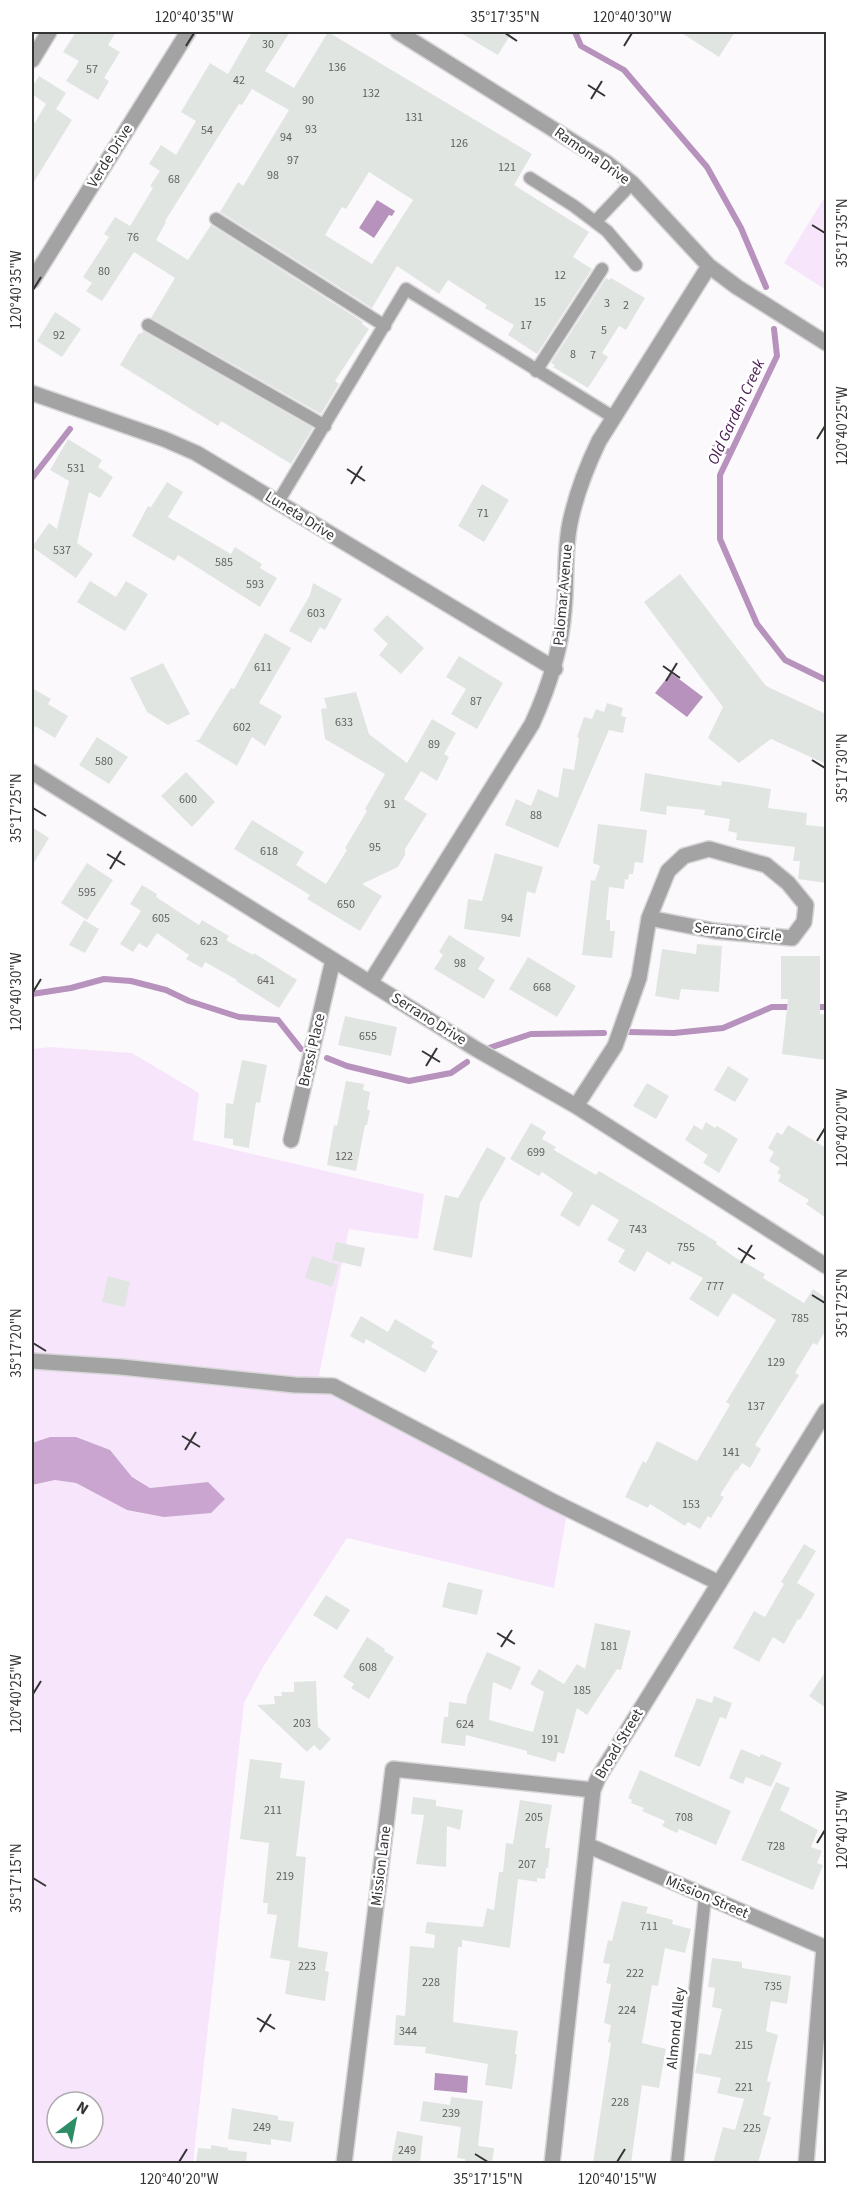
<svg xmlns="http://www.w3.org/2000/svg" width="858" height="2195" font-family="'Source Sans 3',sans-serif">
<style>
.green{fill:#f7e6fb;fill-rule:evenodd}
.forest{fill:#c9a5d0}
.water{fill:#b692bd}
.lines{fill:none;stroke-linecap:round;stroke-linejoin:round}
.stream{stroke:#b692bd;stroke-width:6}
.building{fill:#e0e5e2;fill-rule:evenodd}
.service-casing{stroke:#d8d6d9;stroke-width:15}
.minor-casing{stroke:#d8d6d9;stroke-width:18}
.service{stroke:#a4a3a4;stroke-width:12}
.minor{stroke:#a4a3a4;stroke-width:15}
.ticks{fill:none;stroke:#353435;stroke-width:2}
.labels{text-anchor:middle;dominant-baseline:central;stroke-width:5;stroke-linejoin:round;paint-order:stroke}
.number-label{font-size:12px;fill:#606060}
.street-label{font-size:15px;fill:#353435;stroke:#fff}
.water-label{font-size:16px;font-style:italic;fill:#46194f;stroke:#fff}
.neatline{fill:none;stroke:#353435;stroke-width:2}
.ticks-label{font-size:15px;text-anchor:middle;fill:#353435}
</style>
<rect width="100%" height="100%" fill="#fcf9fd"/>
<!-- green -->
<path class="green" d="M826,195V290L784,263Z
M50,1047L132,1053L199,1093L193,1140L424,1194L418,1239L349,1229L319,1375L567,1513L554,1588L347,1538L263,1667L244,1703L193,2163H32V1485L56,1480L76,1483L127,1510L208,1482L150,1488L132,1477L110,1450L50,1437L32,1443V1049ZM57,2102H93V2138H57Z"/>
<!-- forest -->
<path class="forest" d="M50,1437H76L110,1450L132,1477L150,1488L208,1482L225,1499L211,1513L164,1517L127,1510L76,1483L55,1480L32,1485V1443Z"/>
<!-- water -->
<path class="water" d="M377,200L395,211L392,216L389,215L374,238L359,228Z
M671,673L703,697L687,717L655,693Z
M435,2073L468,2076L467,2093L434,2090Z"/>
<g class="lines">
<!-- stream -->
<path class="stream" d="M575,32L581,46L624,70L707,167L741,228L766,287
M774,329L777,356L720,475V539L757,624L785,660L826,680
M714,448L731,452
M32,478L70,429
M32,994L71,988L104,979L131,981L166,990L189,1001L239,1017L278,1020L301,1049
M814,1007H826
M629,1032L674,1033L723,1028L772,1007H795
M486,1049L531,1034L604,1033
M327,1058L347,1066L409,1081L451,1073L467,1062"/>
</g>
<!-- building -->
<path class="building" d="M76,32H116L108,45L120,52L104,78L109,81L98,100L66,81L79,61L63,52Z
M252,32H290L265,71L294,88L328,32L532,154L514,185L589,232L573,257L592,269L537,354L508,335L514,325L485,308L487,305L448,280L439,294L397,266L372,308L220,212L238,182L243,186L289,110L252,89L242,105L239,104L165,221L166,222L156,240L188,260L211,225L363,322L362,324L369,329L335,381L339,384L321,414L151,318L175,278L134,252L102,301L86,291L92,283L83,277L109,237L104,234L115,217L130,226L153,188L150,186L160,171L149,164L161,145L176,155L196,121L181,112L210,63L228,74ZM369,172L413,200L372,264L325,235L342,207L346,209Z
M459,32H512L498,55Z
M680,32H735L719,57Z
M39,76L66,93L56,109L72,120L32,185V127L46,104L32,94V87Z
M606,278L609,280L611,278L645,298L626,330L619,326L602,353L608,357L588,388L553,367L555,365L551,363Z
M55,312L81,329L62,357L37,341Z
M143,331L313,428L291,464L221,421L218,426L120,365L139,333L141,334Z
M68,439L102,460L98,467L113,477L100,498L89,492L77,543L93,554L76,578L32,547L49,523L57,529L69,481L50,470Z
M167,482L183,492L168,517L231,554L235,547L262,564L260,568L277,578L260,607L178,555L174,561L132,536L148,506L151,507Z
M482,484L509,500L484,542L458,526Z
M680,574L766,686L826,714V764L771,739L739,763L708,738L723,707L644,602Z
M90,581L116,597L126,581L148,594L125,631L77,602Z
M313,583L342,599L325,630L320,627L311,643L289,631L310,595Z
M387,615L424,648L401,674L379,655L388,644L373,630Z
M265,633L291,648L259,703L282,716L265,746L252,737L237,766L195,740H199L231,688L234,689Z
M459,656L503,683L477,729L451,714L466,689L446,677Z
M163,663L190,714L168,725L147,712L130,678Z
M32,688L51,699L48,704L68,716L55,738L35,726L32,733Z
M356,692L369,734L407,763L432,719L456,733L444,754L449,757L437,781L421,771L404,799L427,814L405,849V855L398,867L362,884L382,896L360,931L307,899L310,895L234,849L252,820L304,852L296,865L326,884L347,850L345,848L367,811L365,809L385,774L325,739L321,709L327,708L324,698Z
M607,703L623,708L621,716L626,717L623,733L609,730L558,848L505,825L516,799L531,806L538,789L558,798L563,768L574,770L579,738L577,737L584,717L592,719L596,709L604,712Z
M97,737L128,757L109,784L79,765Z
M186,772L215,802L192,827L161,796Z
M645,773L721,786L722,781L771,789L768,808L807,813L806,825L826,827V883L798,879L800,861H793L795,847L736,840L737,833L728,831L730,819L704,815L705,810L667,806L666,815L640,811Z
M598,824L647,830L643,863L635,862L633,874H629L628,880L625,879L624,889L609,887L606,920H610V931H615L612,958L582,955L591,880L595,881L600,866L593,863Z
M32,827L49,838L32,866Z
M495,853L543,867L535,894L527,891L520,937L464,929L468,899L482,901Z
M87,863L113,880L87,920L61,903Z
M142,885L157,894L156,897L199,925L202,920L229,936L226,940L253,955L254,953L297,980L279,1008L236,981L237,980L205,962L202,968L186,959L189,955L157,933L147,948L139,943L133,952L120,944L141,911L130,904Z
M84,920L99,929L85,953L69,945Z
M449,935L485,958L478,969L495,980L484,999L434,969L443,955L439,952Z
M697,944L722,946L719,992L681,989L679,1000L655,996L662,949L696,954Z
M781,956H820V1014L826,1015V1060L782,1054L788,999H781Z
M528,957L576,986L557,1017L509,989Z
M345,1016L397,1027L391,1056L338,1045Z
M242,1060L267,1065L260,1103L256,1102L249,1148L233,1145V1139L224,1138L226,1103L233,1104Z
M728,1066L749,1079L735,1102L714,1090Z
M346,1081L364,1084L363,1090L370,1092L367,1110H370L367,1125H365L356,1171L327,1165L334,1125L337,1126Z
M647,1083L669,1096L656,1119L633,1106Z
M706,1122L715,1128L717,1126L738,1139L719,1173L703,1163L708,1155L685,1140L694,1125L702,1130Z
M531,1123L546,1132L542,1139L556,1147L554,1150L596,1175L599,1171L670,1213L717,1242L716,1244L736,1258L765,1274L763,1278L804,1303L813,1289L826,1298V1330L817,1345L813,1343L795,1373L799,1375L755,1445L761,1449L750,1468L742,1463L737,1471L736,1470L720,1495L724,1497L711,1518L708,1516L700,1529L688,1522L685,1526L650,1504L648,1508L625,1497L643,1461L646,1463L657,1441L697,1461L730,1405L726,1402L776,1320L733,1293L718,1317L689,1299L703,1278L672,1261L670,1265L647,1251L635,1272L618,1262L625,1250L607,1240L619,1220L592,1204L579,1227L560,1215L573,1193L542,1172L539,1176L510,1159Z
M788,1125L826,1148V1218L806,1204L809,1200L778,1181L781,1175L777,1173L780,1168L769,1161L774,1152L768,1148L777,1132L782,1135Z
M487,1147L506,1158L480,1203L472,1258L433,1250L445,1195L458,1198Z
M336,1242L365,1248L361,1267L332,1260Z
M312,1256L339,1265L332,1287L305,1278Z
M108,1276L130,1282L125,1307L102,1302Z
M361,1316L388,1332L395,1319L434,1342L431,1347L438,1351L425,1373L366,1339L364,1344L350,1336Z
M804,1544L816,1551L797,1583L815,1594L800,1620L798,1619L784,1644L773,1637L759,1662L733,1648L754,1611L765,1617L784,1584L781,1582Z
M448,1582L483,1590L477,1615L442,1607Z
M326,1595L350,1610L337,1630L313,1615Z
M595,1623L631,1631L621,1670L617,1669L587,1715L577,1708L564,1754L558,1752L555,1762L527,1754V1751L466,1735L465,1746L441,1743L444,1717H448L449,1702L466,1704L468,1694L487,1652L521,1667L511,1690L493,1682L489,1720L533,1732L544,1692L530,1684L539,1669L564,1684L577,1664L585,1669Z
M367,1637L385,1649L384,1651L394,1657L369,1699L351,1688L354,1684L343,1677Z
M826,1671V1708L809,1696Z
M316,1681L318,1727L331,1739L320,1751L314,1745L307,1752L257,1705L275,1704L274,1696H282L281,1692H294V1682Z
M714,1696L732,1703L726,1719L720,1717L700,1767L674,1756L697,1698L712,1703Z
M741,1749L760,1757L761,1754L782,1763L771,1787L746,1777L743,1784L729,1778Z
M250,1759L282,1763L280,1778L305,1781L296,1856L306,1857L298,1947L328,1952L325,1971L329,1972L325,2001L285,1994L290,1961L270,1958L277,1915L267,1914L268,1903H263L269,1843L240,1839Z
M640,1770L731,1811L716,1845L679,1829L677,1833L662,1826L665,1821L642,1811L644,1808L631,1803L632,1800L628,1798Z
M776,1782L790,1788L780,1810L818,1830L811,1847L822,1851L817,1863L823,1865L813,1890L741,1860Z
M413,1797L436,1800V1806L463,1810L460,1830L447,1826L446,1867L416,1864L424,1815L411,1814Z
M520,1800L552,1805L545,1848H550L548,1868H546L545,1879L537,1878V1882L518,1879L510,1948L462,1940V1947H458L453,2022L518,2031L515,2054H517L512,2089L485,2085L488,2064L425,2053L426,2047L394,2045L396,2015L405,2016L410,1946L434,1948L435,1935L425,1933L427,1922L483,1927L487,1908L494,1910L499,1872H503L506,1843L513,1844Z
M622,1901L648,1907L646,1913L673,1920L672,1924L691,1929L685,1953L665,1948L658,1986L652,1985L642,2043L666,2049L659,2088L642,2085L631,2163H593L611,2043L608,2042L611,2025L604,2023L611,1984L606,1983L610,1964L603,1963L608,1940L612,1941Z
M712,1958L742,1962V1968L791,1976L787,2004L771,2001L766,2031L778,2035L767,2081L771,2082L763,2115L771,2117L758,2163H713L723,2127L735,2130L744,2099L717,2093L721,2078L695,2073L699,2053L711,2055L722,2009L712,2007L715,1988L708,1987Z
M451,2097L483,2101L478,2146L494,2148L492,2163H465V2159L457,2158L461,2127L420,2121L423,2101L450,2105Z
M232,2108L278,2116V2120L294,2122L291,2142L271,2139V2145L228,2139Z
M397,2131L423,2136L420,2163H391Z
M211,2145L228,2148V2150L247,2152L246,2163H196L198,2148L211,2149Z"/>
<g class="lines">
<!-- service casing -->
<g class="service-casing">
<path id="service" d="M530,178L574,206L607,231L636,265
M216,219L385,326
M595,222L632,183
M148,325L325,426
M536,371L602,269
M278,502L406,289L613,417
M677,2164L705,1897"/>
</g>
<!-- minor casing -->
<g class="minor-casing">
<path id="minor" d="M398,32L607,163L632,183L709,266L737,287L826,343
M32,60L49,32
M32,281L188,32
M32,393L164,439L196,453L555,669
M32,772L476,1049L576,1106L826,1266
M709,849L766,865L788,883L806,905L804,922L792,938L715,931L649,918L668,871L684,856Z
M370,983L532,724C549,687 561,651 564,610C567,581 564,552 570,523C576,494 586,468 599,441L709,266
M576,1106L615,1046L639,978L649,918
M291,1140L333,960
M32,1361L121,1367L295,1385L333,1386L550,1500L719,1583
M587,1845L826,1948
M344,2164L393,1769L593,1790
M552,2164L593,1790L598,1778L826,1411
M806,2164L824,1947"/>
</g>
<!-- service -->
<use href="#service" class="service"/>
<!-- minor -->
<use href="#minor" class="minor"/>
</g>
<!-- ticks -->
<path class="ticks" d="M505,33L517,41M186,46L194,33M624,46L632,33M588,85L605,96M591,99L602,81M812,225L825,233M33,290L41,277M817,439L825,426M347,469L365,481M351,484L362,466M663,666L680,678M666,681L677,663M812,760L825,768M33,808L46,816M107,854L125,865M110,869L121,851M33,992L41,979M422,1051L440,1062M426,1066L437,1048M817,1141L825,1128M738,1248L755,1259M741,1263L752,1245M812,1295L825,1303M33,1343L46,1351M182,1436L200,1447M185,1450L196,1432M497,1633L515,1644M501,1647L512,1630M33,1694L41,1681M817,1843L825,1830M33,1878L46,1886M257,2018L275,2029M260,2032L271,2014M475,2154L488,2162M179,2162L187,2149M617,2162L625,2149"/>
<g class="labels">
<!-- number labels -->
<g class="number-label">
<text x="268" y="44">30</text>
<text x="337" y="67">136</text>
<text x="92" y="69">57</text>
<text x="239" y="80">42</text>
<text x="371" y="93">132</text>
<text x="308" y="100">90</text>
<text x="414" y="117">131</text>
<text x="311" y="129">93</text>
<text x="207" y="130">54</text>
<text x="286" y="137">94</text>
<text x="459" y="143">126</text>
<text x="293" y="160">97</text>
<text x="507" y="167">121</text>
<text x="273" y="175">98</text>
<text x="174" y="179">68</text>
<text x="133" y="237">76</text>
<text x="104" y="271">80</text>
<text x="560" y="275">12</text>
<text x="540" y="302">15</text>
<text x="607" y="303">3</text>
<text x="626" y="305">2</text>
<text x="526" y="325">17</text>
<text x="604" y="330">5</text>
<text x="59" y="335">92</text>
<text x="573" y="354">8</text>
<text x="593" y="355">7</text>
<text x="76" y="468">531</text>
<text x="483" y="513">71</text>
<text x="62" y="550">537</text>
<text x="224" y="562">585</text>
<text x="255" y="584">593</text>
<text x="316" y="613">603</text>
<text x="263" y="667">611</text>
<text x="476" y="701">87</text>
<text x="344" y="722">633</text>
<text x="242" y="727">602</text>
<text x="434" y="744">89</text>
<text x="104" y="761">580</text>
<text x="188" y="799">600</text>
<text x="390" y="804">91</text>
<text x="536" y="815">88</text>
<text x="375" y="847">95</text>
<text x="269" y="851">618</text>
<text x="87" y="892">595</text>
<text x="346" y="904">650</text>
<text x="161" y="918">605</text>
<text x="507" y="918">94</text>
<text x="209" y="941">623</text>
<text x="460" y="963">98</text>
<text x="266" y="980">641</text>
<text x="542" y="987">668</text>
<text x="368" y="1036">655</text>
<text x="536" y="1152">699</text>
<text x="344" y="1156">122</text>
<text x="638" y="1229">743</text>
<text x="686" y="1247">755</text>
<text x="715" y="1286">777</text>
<text x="800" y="1318">785</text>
<text x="776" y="1362">129</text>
<text x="756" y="1406">137</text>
<text x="731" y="1452">141</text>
<text x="691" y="1504">153</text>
<text x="609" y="1646">181</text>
<text x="368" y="1667">608</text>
<text x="582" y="1690">185</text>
<text x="302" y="1723">203</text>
<text x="465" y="1724">624</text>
<text x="550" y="1739">191</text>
<text x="273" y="1810">211</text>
<text x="534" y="1817">205</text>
<text x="684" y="1817">708</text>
<text x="776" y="1846">728</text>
<text x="527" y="1864">207</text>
<text x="285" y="1876">219</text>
<text x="649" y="1926">711</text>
<text x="307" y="1966">223</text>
<text x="635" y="1973">222</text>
<text x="431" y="1982">228</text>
<text x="773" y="1986">735</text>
<text x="627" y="2010">224</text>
<text x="408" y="2031">344</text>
<text x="744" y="2045">215</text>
<text x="744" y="2087">221</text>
<text x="620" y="2102">228</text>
<text x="451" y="2113">239</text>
<text x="262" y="2127">249</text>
<text x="752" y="2128">225</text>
<text x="407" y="2150">249</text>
</g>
<!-- street labels -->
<g class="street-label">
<text transform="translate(110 156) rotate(-58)">Verde Drive</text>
<text transform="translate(592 156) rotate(35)">Ramona Drive</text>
<text transform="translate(300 516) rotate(32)">Luneta Drive</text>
<text transform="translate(563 595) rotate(-85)">Palomar Avenue</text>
<text transform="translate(738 932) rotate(6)">Serrano Circle</text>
<text transform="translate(429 1019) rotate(32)">Serrano Drive</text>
<text transform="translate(312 1050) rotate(-77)">Bressi Place</text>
<text transform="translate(619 1744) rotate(-59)">Broad Street</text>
<text transform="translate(381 1866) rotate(-83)">Mission Lane</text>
<text transform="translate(707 1897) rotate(23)">Mission Street</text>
<text transform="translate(676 2028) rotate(-84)">Almond Alley</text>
</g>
<!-- water labels -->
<g class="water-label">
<text transform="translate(736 412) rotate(-65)">Old Garden Creek</text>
</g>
</g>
<!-- border -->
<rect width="858" height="2195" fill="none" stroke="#ffffff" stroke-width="66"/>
<!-- north arrow -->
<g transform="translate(75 2120) rotate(32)"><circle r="28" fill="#ffffff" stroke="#aeaeae" stroke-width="1.5"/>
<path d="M0-4.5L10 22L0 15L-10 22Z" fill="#2c8d66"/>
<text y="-9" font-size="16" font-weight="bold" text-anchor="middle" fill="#353435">N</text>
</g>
<rect x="33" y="33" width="792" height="2129" class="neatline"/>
<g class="ticks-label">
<text x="194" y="22">120°40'35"W</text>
<text x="505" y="22">35°17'35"N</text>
<text x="632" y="22">120°40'30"W</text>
<text transform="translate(842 233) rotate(-90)" y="5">35°17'35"N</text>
<text transform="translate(16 290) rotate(-90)" y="5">120°40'35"W</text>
<text transform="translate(842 426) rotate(-90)" y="5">120°40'25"W</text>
<text transform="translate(842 768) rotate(-90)" y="5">35°17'30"N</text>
<text transform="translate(16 808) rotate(-90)" y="5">35°17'25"N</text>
<text transform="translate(16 992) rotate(-90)" y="5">120°40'30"W</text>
<text transform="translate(842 1128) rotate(-90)" y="5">120°40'20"W</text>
<text transform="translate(842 1303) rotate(-90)" y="5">35°17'25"N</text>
<text transform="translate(16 1343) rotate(-90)" y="5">35°17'20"N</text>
<text transform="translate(16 1694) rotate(-90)" y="5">120°40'25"W</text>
<text transform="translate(842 1830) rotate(-90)" y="5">120°40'15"W</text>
<text transform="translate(16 1878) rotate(-90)" y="5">35°17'15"N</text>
<text x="179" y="2184">120°40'20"W</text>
<text x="488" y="2184">35°17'15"N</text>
<text x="617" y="2184">120°40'15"W</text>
</g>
</svg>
